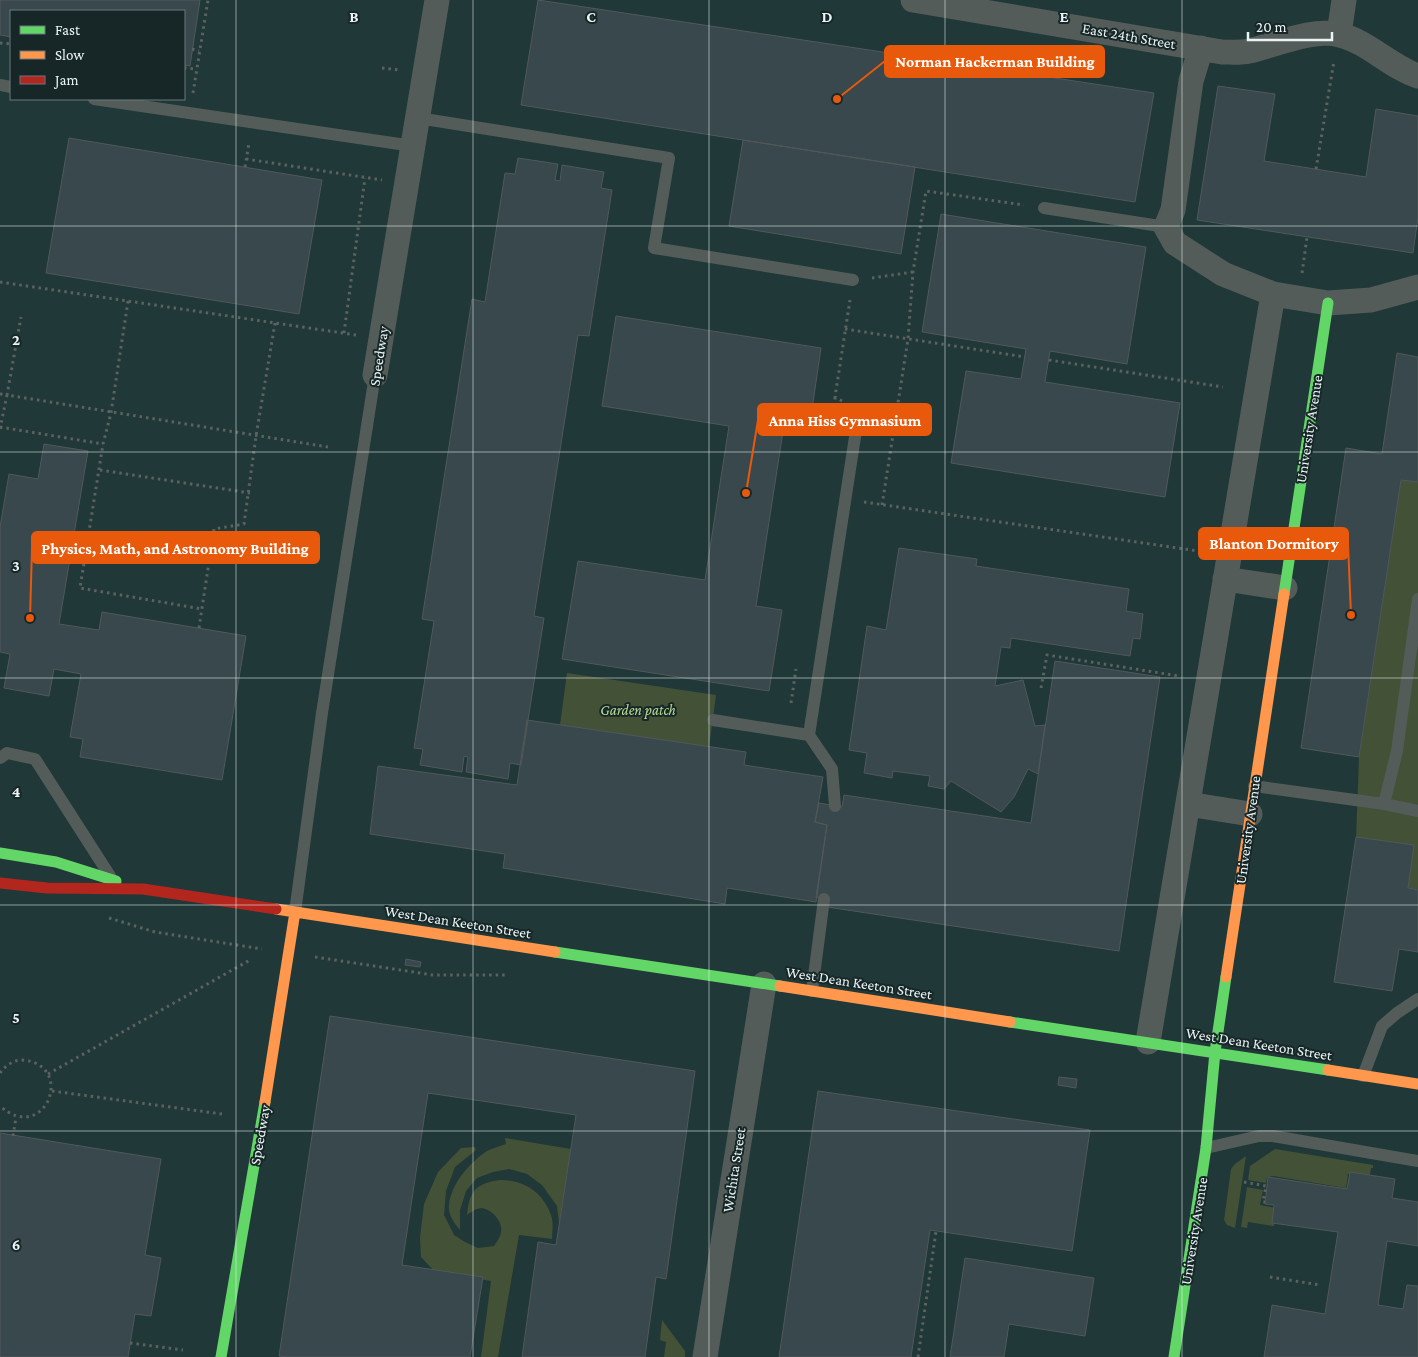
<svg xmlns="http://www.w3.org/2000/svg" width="1418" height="1357" font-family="'Crimson Pro',serif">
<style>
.built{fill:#203838;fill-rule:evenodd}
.green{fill:#435137}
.building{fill:#38484d;stroke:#51585a}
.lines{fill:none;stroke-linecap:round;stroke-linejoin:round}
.path{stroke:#5b625f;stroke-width:3;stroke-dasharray:2.5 4;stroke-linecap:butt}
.lane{stroke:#535c58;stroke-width:12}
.street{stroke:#535c58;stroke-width:25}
.fast{stroke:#63d668;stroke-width:11}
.slow{stroke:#ff974d;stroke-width:11}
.jam{stroke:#b3261e;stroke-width:11}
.grid{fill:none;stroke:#eaf4f4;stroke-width:1;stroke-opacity:0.55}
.labels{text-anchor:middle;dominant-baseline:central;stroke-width:4;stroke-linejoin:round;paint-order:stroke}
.street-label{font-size:15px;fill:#eaf4f4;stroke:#172728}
.park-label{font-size:15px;font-style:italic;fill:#b8da91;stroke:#172728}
.grid-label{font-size:16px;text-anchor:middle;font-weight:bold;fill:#eaf4f4;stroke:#172728;stroke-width:4;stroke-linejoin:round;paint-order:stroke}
.leader{fill:none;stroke:#e8590c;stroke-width:2}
.callout-dot{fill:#e8590c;stroke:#172728;stroke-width:2}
.callout{fill:#e8590c;stroke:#e8590c;stroke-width:2}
.callout-label{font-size:16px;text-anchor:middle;font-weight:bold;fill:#fff}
</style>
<rect width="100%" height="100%" fill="#252e2e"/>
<!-- built -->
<path class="built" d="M0,0H1418V1357H0ZM11,11H184V99H11Z"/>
<!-- green -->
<path class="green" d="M1401,480L1418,482V890L1408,888L1414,845L1356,839L1359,757Z
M567,673L716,695L709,747L560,725Z
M505,1138L571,1149L559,1223L557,1206L542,1185L527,1174L509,1169L493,1172L477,1178L466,1191L460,1210V1230C454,1223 448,1215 449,1205C451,1184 470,1162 487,1151C493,1148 500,1146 506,1144Z
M475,1147L476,1150L455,1167L446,1191L444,1215L454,1235L465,1242L478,1248L494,1246C498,1240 502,1235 501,1227C500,1218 487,1205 477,1209C474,1210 470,1213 467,1215C468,1206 469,1197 475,1190C481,1183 492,1181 500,1180C524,1180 543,1192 551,1215C554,1223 552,1231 552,1239L519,1235L498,1357H481L491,1281L435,1272L421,1257L420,1238L424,1204L438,1172L461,1148Z
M1275,1149L1373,1165V1168H1371L1370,1175L1352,1173L1348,1174L1346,1188L1273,1176L1267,1177L1266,1183L1248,1180L1250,1166Z
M1246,1156L1235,1228L1227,1225L1224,1220L1231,1169L1235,1164Z
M1247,1187L1263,1190L1260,1205L1276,1208L1274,1226L1248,1222L1247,1228L1241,1227Z
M662,1320L685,1351V1357H664L666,1342L660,1340Z"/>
<!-- building -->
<path class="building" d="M0,0H200L190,66L184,65V11H11V37L0,35Z
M538,0L1154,93L1135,202L521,105Z
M1218,86L1275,94L1264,161L1366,177L1376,109L1418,116V217L1413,253L1197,220Z
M69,138L322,180L299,314L46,273Z
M743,140L915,167L901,254L729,226Z
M518,158L558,164L555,180L560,181L562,165L604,172L601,188L612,190L589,336L578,335L534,616L544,618L521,765L510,763L508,779L466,772L468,757L464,756L462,772L420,765L423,749L414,748L434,621L422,619L472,299L485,302L505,173L515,174Z
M941,214L1146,247L1127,364L1050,351L1045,382L1180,403L1165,497L951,463L966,371L1021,379L1026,349L922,332Z
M616,316L821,348L811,416L786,412L756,606L782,610L769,691L562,659L578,561L705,580L729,426L602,406Z
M1397,353L1418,357V482L1401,480L1359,757L1301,748L1346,448L1382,454Z
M44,444L88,451L59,624L99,630L102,612L246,636L222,780L80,757L83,739L70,737L81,674L54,669L49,696L4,688L10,654L0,652V527L9,474L38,479Z
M899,548L977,559L976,566L1129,589L1126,611L1143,614L1140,639L1133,638L1130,656L1011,638L1010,648L1001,647L995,686L1023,680L1035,726L1045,725L1038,774L1028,769L1014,797L1001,812L951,781L944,789L928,786L930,776L893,771L892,778L864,773L867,753L849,750L867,626L886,630Z
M1055,661L1160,677L1119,951L827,907L824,899L816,897L827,825L815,822L819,803L842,807L844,795L1031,823Z
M527,720L746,752L744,765L823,777L815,822L827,825L816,902L727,888L725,904L503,868L505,854L370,834L378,766L517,785Z
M1356,837L1414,845L1408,888L1418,890V952L1399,949L1392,991L1334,982Z
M406,959L421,962L420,967L405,965Z
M330,1016L695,1071L666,1279L656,1277L645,1357H522L538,1242L556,1245L576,1115L428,1093L402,1265L483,1277L470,1357H288L279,1356Z
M1059,1077L1077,1079L1076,1088L1058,1085Z
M818,1091L1090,1130L1072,1251L930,1230L911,1357H779Z
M0,1133L161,1159L145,1255L161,1258L151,1316L135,1314L128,1357H0Z
M1350,1172L1395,1179L1392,1198L1418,1202V1246L1387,1241L1378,1305L1403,1309L1407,1285L1418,1286V1357H1264L1272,1305L1325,1314L1338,1232L1272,1223L1274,1205L1265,1204L1268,1177L1347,1189Z
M965,1258L1094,1278L1085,1336L1009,1324L1004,1357H950Z"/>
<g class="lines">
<!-- path -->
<path class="path" d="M0,43L11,44
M192,49L199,51
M184,68L196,69
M382,68L399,70
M193,93L208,0
M246,159L382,180
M245,167L249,143
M1316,169L1334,61
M1302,273L1307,237
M872,278L913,272
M0,282L356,335
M128,301L111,413L103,444L80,588L202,609
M845,329L1025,357
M344,333L365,178
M1049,360L1223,387
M0,394L7,395L21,317
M835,397V416
M842,401L835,397L850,300
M0,427L103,444
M0,429L7,395L328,447
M100,470L250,493
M864,502L1198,551
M882,505L908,339L913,272L926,191L1024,205
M199,628L214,529L244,524L256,436L275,323
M1041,688L1047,655L1179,676
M791,703L796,669
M109,918L155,932L262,949
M315,957L433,975H508
M0,1073C5,1066 13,1060 22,1060C77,1064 45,1146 0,1106
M48,1074L250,960
M52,1091L222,1114
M13,1136L16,1117
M1244,1182L1266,1186L1263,1202H1265
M1270,1277L1320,1285
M130,1343L183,1350
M918,1357L936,1231"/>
<!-- lane -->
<path class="lane" d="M0,85L11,87
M94,99L413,146
M418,118L669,158L654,248L853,280
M1044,208L1166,227
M713,720L809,735
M0,758L7,753L35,759L110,876
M1254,786L1384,804L1418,811
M1384,804L1397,751L1418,599
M835,806L832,769L809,735L859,411
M295,912L322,713L375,375
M812,991L824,899
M1363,1076L1382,1026L1397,1013L1418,999
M1206,1148L1259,1136H1273L1418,1161"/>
<!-- street -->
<path class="street" d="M913,0L1222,52C1231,52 1240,53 1249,51C1276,45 1312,28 1340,35C1369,42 1390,67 1418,76
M1339,34L1344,0
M1201,48L1191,81L1173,210L1166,227L1175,243L1223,274L1273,294L1328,303L1371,300L1418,287
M375,375L437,0
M1225,579L1285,588
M1188,804L1250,814
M1148,1042L1273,294
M705,1357L764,984"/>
<!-- fast -->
<path class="fast" d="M1284,594L1328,303
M0,853L56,862L116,881
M555,952L780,986
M1010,1022L1328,1070
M221,1357L265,1102
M1174,1357L1206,1148L1215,1052L1226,977"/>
<!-- slow -->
<path class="slow" d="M276,909L555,952
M1226,977L1284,594
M780,986L1010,1022
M1328,1070L1418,1084
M265,1102L295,912"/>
<!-- jam -->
<path class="jam" d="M0,883L47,888L143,889L276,909"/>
</g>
<!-- grid -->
<path class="grid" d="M236,0V1357M473,0V1357M709,0V1357M945,0V1357M1182,0V1357M0,226H1418M0,452H1418M0,678H1418M0,905H1418M0,1131H1418"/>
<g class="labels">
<!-- street labels -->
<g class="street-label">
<text transform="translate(1129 36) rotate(10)">East 24th Street</text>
<text transform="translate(379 356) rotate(-81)">Speedway</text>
<text transform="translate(1309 429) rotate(-81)">University Avenue</text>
<text transform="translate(1248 830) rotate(-82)">University Avenue</text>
<text transform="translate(458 922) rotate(9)">West Dean Keeton Street</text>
<text transform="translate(859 983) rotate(9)">West Dean Keeton Street</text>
<text transform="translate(1259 1044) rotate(9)">West Dean Keeton Street</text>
<text transform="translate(260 1135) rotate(-80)">Speedway</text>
<text transform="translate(734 1170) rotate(-81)">Wichita Street</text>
<text transform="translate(1194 1231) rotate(-81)">University Avenue</text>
</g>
<!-- park labels -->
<g class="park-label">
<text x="638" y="710">Garden patch</text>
</g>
</g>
<g class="grid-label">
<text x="354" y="22">B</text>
<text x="591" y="22">C</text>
<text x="827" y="22">D</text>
<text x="1064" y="22">E</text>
<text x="16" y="345">2</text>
<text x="16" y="571">3</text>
<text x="16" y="797">4</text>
<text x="16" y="1023">5</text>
<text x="16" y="1250">6</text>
</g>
<!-- callouts -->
<path class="leader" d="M837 99L885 61M746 493L758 420M1351 615L1348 544M30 618L32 548"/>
<g class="callout-dot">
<circle cx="837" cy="99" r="5"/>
<circle cx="746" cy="493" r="5"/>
<circle cx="1351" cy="615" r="5"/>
<circle cx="30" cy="618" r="5"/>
</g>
<g class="callout">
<rect x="885" y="46" width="219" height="31" rx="5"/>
<rect x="758" y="404" width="173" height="31" rx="5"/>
<rect x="1199" y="528" width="149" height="31" rx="5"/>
<rect x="32" y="532" width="287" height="31" rx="5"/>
</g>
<g class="callout-label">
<text x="995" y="67">Norman Hackerman Building</text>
<text x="845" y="426">Anna Hiss Gymnasium</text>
<text x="1274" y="549">Blanton Dormitory</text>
<text x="175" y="554">Physics, Math, and Astronomy Building</text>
</g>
<!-- legend -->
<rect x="10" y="10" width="175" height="90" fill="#172728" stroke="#6b797a"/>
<rect x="20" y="26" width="25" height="8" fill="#63d668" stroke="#6b797a"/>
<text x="55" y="35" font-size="15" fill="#eaf4f4">Fast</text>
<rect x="20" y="51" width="25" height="8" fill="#ff974d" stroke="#6b797a"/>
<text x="55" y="60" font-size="15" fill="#eaf4f4">Slow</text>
<rect x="20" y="76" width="25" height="8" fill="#b3261e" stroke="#6b797a"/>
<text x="55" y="85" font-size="15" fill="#eaf4f4">Jam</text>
<!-- scale -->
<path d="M1248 32v8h84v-8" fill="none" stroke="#eaf4f4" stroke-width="2.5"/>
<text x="1256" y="32" font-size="15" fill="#eaf4f4" stroke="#172728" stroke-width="4" paint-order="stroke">20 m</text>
</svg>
